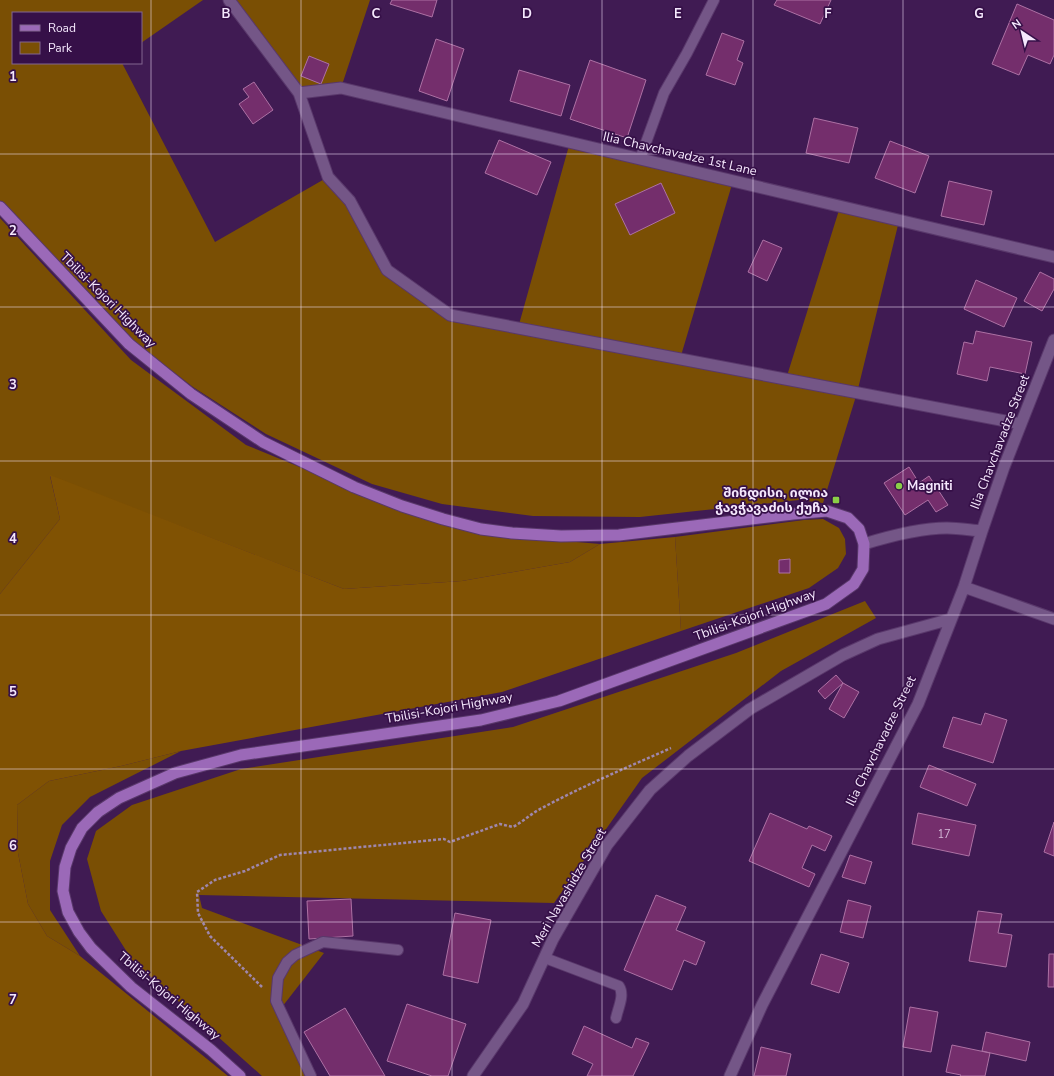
<svg xmlns="http://www.w3.org/2000/svg" width="1054" height="1076" font-family="'Nunito Sans','Noto Sans Georgian',sans-serif">
<style>
.green{fill:#7a4f04}
.forest{fill:#805203}
.building{fill:#742e6c;stroke:#ad71a4}
.lines{fill:none;stroke-linecap:round;stroke-linejoin:round}
.service-casing{stroke:#59386b;stroke-width:12}
.minor-casing{stroke:#59386b;stroke-width:13}
.secondary-casing{stroke:#59386b;stroke-width:13}
.path{stroke:#9f87ad;stroke-width:2.5;stroke-dasharray:3 2;stroke-linecap:butt}
.service{stroke:#745687;stroke-width:10}
.minor{stroke:#745687;stroke-width:11}
.secondary{stroke:#9b69b8;stroke-width:11}
.grid{fill:none;stroke:#f5e8fd;stroke-width:1;stroke-opacity:0.55}
.poi-dot{fill:#8ace47;stroke:#361048;stroke-width:1.5}
.labels{text-anchor:middle;dominant-baseline:central;stroke-width:3.5;stroke-linejoin:round;paint-order:stroke}
.number-label{font-size:11px;fill:#d5bad9}
.street-label{font-size:13px;fill:#f5e8fd;stroke:#361048}
.poi-label{font-size:13px;font-weight:bold;fill:#f5e8fd;stroke:#361048;text-anchor:start}
.grid-label{font-size:13px;text-anchor:middle;font-weight:bold;fill:#f5e8fd;stroke:#361048;stroke-width:3.5;stroke-linejoin:round;paint-order:stroke}
</style>
<rect width="100%" height="100%" fill="#401b53"/>
<!-- green -->
<path class="green" d="M0,0H203L141,43V13H13V63H122L215,242L328,177L350,201L387,270L450,315L518,328L570,142L733,181L680,359L786,379L840,207L899,221L857,393L823,503L799,500L640,517L533,516L442,504L372,484L266,434L193,387L132,340L0,207Z
M229,0H370L341,88L299,93Z
M0,218L131,360L246,445L402,509L486,534L600,544L570,562L462,581L344,589L50,476L60,519L0,594Z
M823,519L839,528L845,539L846,554L838,568L809,588L681,631L675,537L804,520Z
M865,601L876,618L781,671L642,778L554,903L199,895L202,908L324,953L282,1007L317,1076H262L132,960L101,911L87,859L96,831L132,805L241,769L513,727L736,653Z
M181,751L90,797L62,825L50,861V910L80,956L47,936L28,904L18,853L17,805L49,781L121,766Z"/>
<!-- forest -->
<path class="forest" d="M50,475L344,589L462,581L570,562L600,544L675,537L681,631L502,692L181,751L121,766L49,781L17,805L18,853L28,904L47,936L80,956L228,1076H0V594L60,519Z"/>
<!-- building -->
<path class="building" d="M392,0H437L432,17L390,4Z
M777,0H831L820,24L774,5Z
M1017,4L1054,20V55L1050,64L1028,55L1019,75L992,64Z
M722,33L744,41L737,60L743,63L735,85L706,75Z
M436,39L464,49L447,101L419,91Z
M309,56L329,64L321,84L301,76Z
M590,60L646,80L627,138L570,119Z
M519,70L570,85L561,116L510,101Z
M254,82L273,110L253,124L239,104L249,97L243,89Z
M814,118L858,128L849,163L806,153Z
M499,140L551,162L537,195L485,173Z
M890,141L929,156L915,193L875,178Z
M949,181L992,191L984,225L941,216Z
M661,183L675,213L630,235L615,204Z
M763,240L782,248L767,281L748,272Z
M1040,272L1054,279V289L1042,311L1024,301Z
M976,280L1017,298L1004,327L964,309Z
M976,331L1032,342L1025,374L990,367L987,381L957,374L964,342L973,344Z
M909,467L919,483L929,476L948,505L936,512L928,500L905,515L884,483Z
M790,559V573H779V560Z
M836,675L843,683L825,699L818,691Z
M843,683L859,692L844,718L829,709Z
M985,713L1007,720L993,763L943,747L953,717L981,725Z
M929,765L976,784L967,806L920,787Z
M770,813L807,829L809,826L832,836L825,851L812,845L802,868L815,874L809,887L749,861Z
M918,813L976,825L969,856L912,844Z
M1054,822V856L1044,852Z
M850,855L872,862L865,884L842,877Z
M656,895L686,907L676,930L705,942L696,965L684,960L672,990L624,970Z
M351,899L353,936L309,939L307,901Z
M848,900L871,906L863,938L840,932Z
M978,911L1002,914L998,933L1012,935L1006,967L969,961Z
M455,913L491,920L478,983L443,975Z
M821,954L849,963L839,993L811,984Z
M1049,954H1054V987H1048Z
M407,1004L466,1024L448,1076H432L387,1061Z
M910,1007L938,1012L931,1052L903,1047Z
M345,1008L385,1076H330L304,1032Z
M584,1026L632,1048L636,1038L649,1043L633,1076H587L593,1064L572,1054Z
M986,1032L1030,1042L1026,1061L982,1051Z
M952,1045L990,1053L985,1076H960L961,1075L946,1072Z
M761,1047L791,1054L786,1076H754Z"/>
<g class="lines">
<!-- service casing -->
<g class="service-casing">
<path id="service" d="M640,159L664,93L687,53L714,0
M545,958L619,986C625,995 618,1008 616,1018
M311,1076L276,1001L278,978L287,962L295,955L323,942L398,950"/>
</g>
<!-- minor casing -->
<g class="minor-casing">
<path id="minor" d="M229,0L299,93L328,177L350,201L387,270L450,315L1021,424
M299,93L341,88L1054,257
M864,544C890,536 920,528 947,528C958,528 970,530 982,531
M964,587L1054,619
M473,1076L523,1004L553,939L607,845L650,790L688,756L750,709L843,655L878,639L951,619
M730,1076L762,1005L918,704L964,587L982,531L1004,467L1054,340"/>
</g>
<!-- secondary casing -->
<g class="secondary-casing">
<path id="secondary" d="M0,207L129,344L191,394L263,442L354,487L402,506L443,519L481,529L512,533L561,536L619,535L793,514L827,511L848,518L859,529L864,544L863,569L854,584L826,604L559,701L481,720L241,755L175,773L119,798L98,812L82,828L71,848L65,867L63,891L68,912L79,932L91,948L131,987L211,1050L240,1076"/>
</g>
<!-- path -->
<path class="path" d="M262,987L210,936L198,913L197,892L215,880L245,871L280,855L444,839L450,842L500,824L513,827C524,821 533,812 544,807C585,785 628,767 671,748"/>
<!-- service -->
<use href="#service" class="service"/>
<!-- minor -->
<use href="#minor" class="minor"/>
<!-- secondary -->
<use href="#secondary" class="secondary"/>
</g>
<!-- grid -->
<path class="grid" d="M151,0V1076M301,0V1076M452,0V1076M602,0V1076M753,0V1076M903,0V1076M0,154H1054M0,307H1054M0,461H1054M0,615H1054M0,769H1054M0,922H1054"/>
<!-- markers -->
<g class="poi-dot">
<circle cx="899" cy="486" r="4"/>
<rect x="832" y="496" width="8" height="8" rx="2"/>
</g>
<g class="labels">
<!-- number labels -->
<g class="number-label">
<text x="944" y="834">17</text>
</g>
<!-- street labels -->
<g class="street-label">
<text transform="translate(680 154) rotate(13)">Ilia Chavchavadze 1st Lane</text>
<text transform="translate(108 300) rotate(45)">Tbilisi-Kojori Highway</text>
<text transform="translate(1000 442) rotate(-69)">Ilia Chavchavadze Street</text>
<text transform="translate(755 615) rotate(-20)">Tbilisi-Kojori Highway</text>
<text transform="translate(449 708) rotate(-10)">Tbilisi-Kojori Highway</text>
<text transform="translate(881 741) rotate(-64)">Ilia Chavchavadze Street</text>
<text transform="translate(569 888) rotate(-60)">Meri Navashidze Street</text>
<text transform="translate(169 996) rotate(40)">Tbilisi-Kojori Highway</text>
</g>
<!-- poi labels -->
<g class="poi-label">
<text x="907" y="486">Magniti</text>
<text x="828" y="493" text-anchor="end">შინდისი, ილია<tspan x="828" dy="15">ჭავჭავაძის ქუჩა</tspan></text>
</g>
</g>
<g class="grid-label">
<text x="226" y="18">B</text>
<text x="376" y="18">C</text>
<text x="527" y="18">D</text>
<text x="678" y="18">E</text>
<text x="828" y="18">F</text>
<text x="979" y="18">G</text>
<text x="13" y="81">1</text>
<text x="13" y="235">2</text>
<text x="13" y="389">3</text>
<text x="13" y="543">4</text>
<text x="13" y="696">5</text>
<text x="13" y="850">6</text>
<text x="13" y="1004">7</text>
</g>
<!-- legend -->
<rect x="12" y="12" width="130" height="52" fill="#361048" stroke="#826690"/>
<rect x="20" y="25" width="20" height="6" fill="#9b69b8" stroke="#826690"/>
<text x="48" y="32" font-size="12" fill="#f5e8fd">Road</text>
<rect x="20" y="42" width="20" height="12" fill="#7a4f04" stroke="#826690"/>
<text x="48" y="52" font-size="12" fill="#f5e8fd">Park</text>
<!-- north arrow -->
<g transform="translate(1022 32) rotate(325)" stroke="#361048" stroke-width="3" paint-order="stroke">
<path d="M0-3L7 15L0 10L-7 15Z" fill="#f5e8fd"/>
<text y="-6" font-size="11" font-weight="bold" text-anchor="middle" fill="#f5e8fd">N</text>
</g>
</svg>
